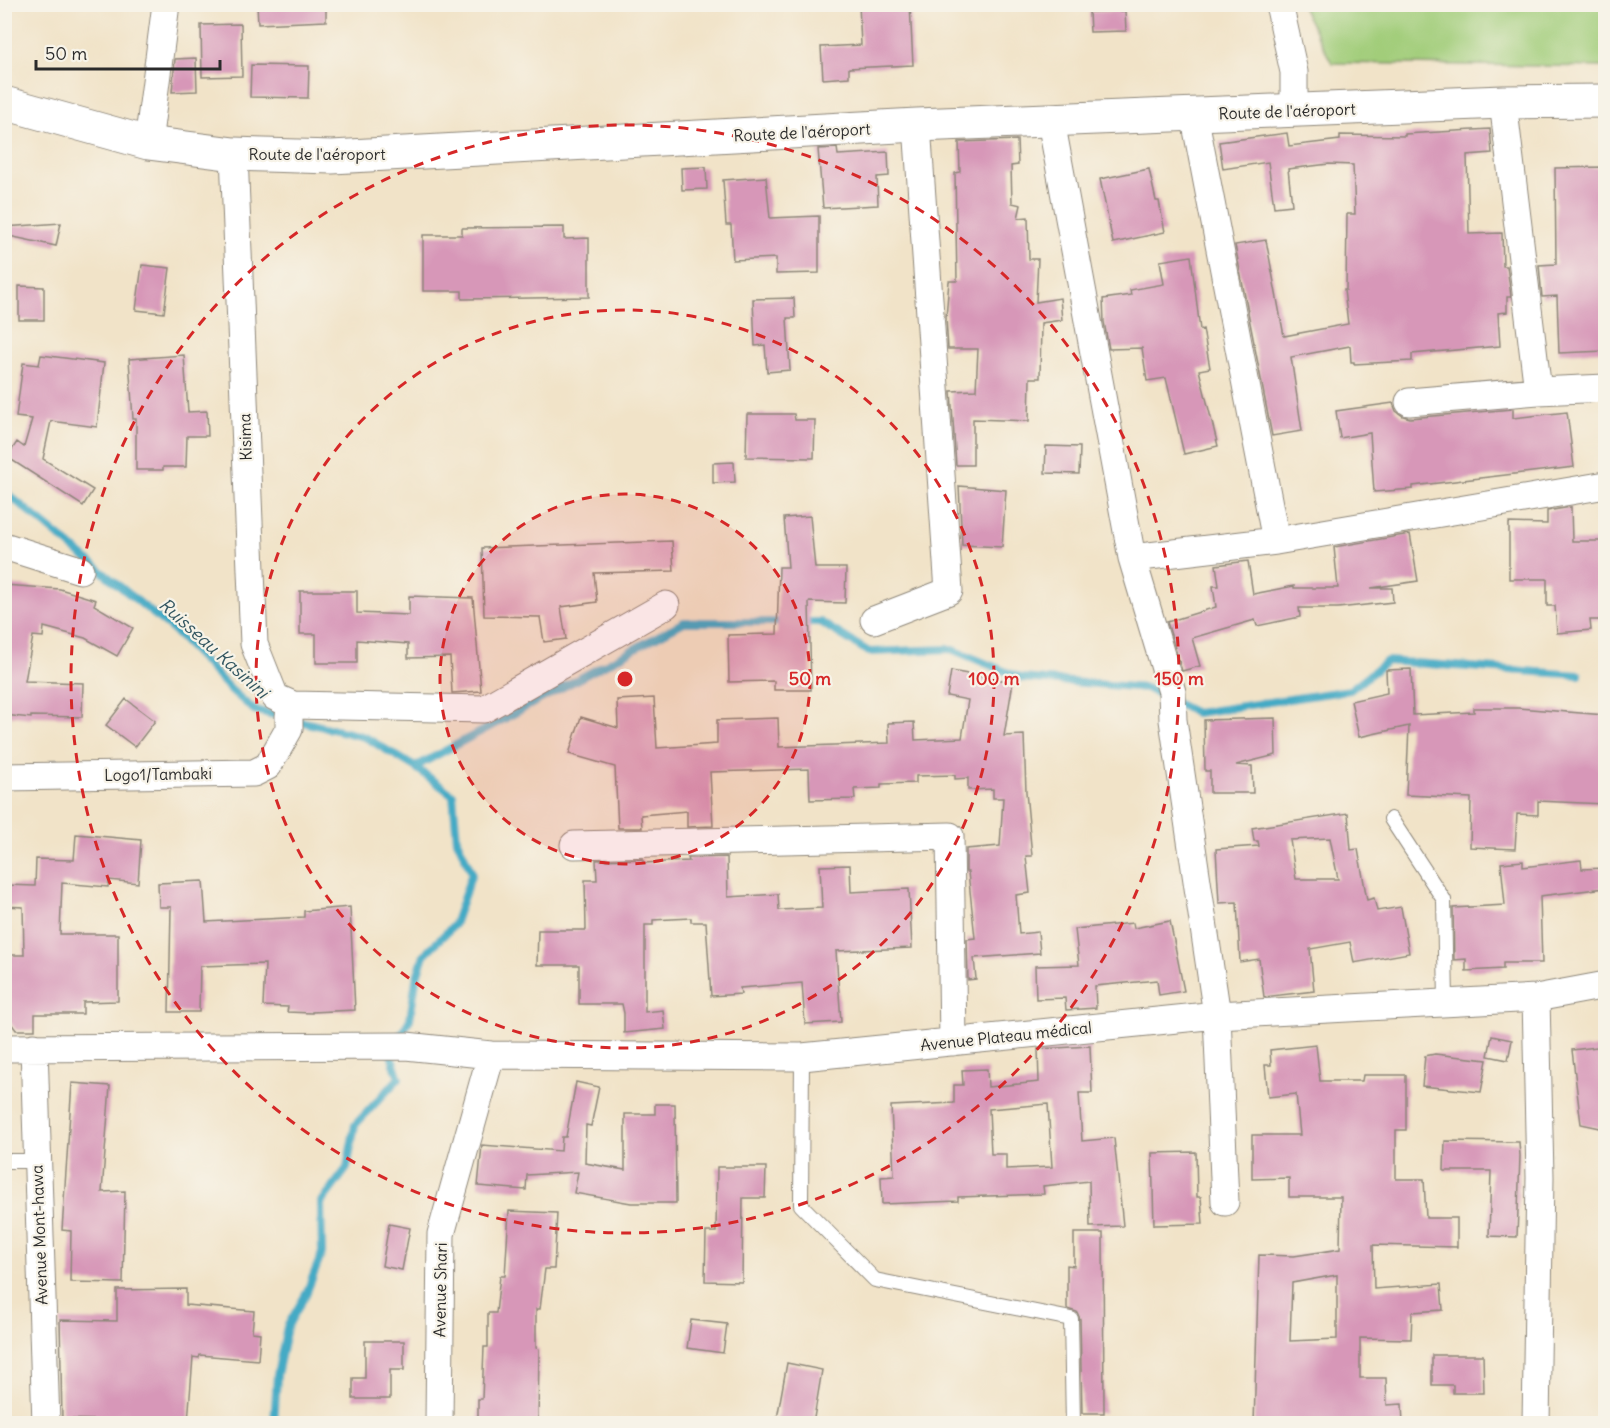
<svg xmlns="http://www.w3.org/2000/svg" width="1610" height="1428" font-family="Delius,sans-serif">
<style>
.green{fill:#a2cd7a;stroke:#667c52;stroke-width:1.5}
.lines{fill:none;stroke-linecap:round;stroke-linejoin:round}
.stream{stroke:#45aac5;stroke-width:8}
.building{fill:#d797b8;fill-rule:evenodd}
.lane-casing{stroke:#8e877a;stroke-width:16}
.street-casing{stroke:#8e877a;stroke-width:29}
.secondary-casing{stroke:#8e877a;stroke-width:35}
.lane{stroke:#fff;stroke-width:14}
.street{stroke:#fff;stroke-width:27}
.secondary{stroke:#fff;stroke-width:33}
.ring{fill:none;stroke:#d62828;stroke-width:3;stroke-dasharray:10 8}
.labels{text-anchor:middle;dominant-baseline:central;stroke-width:4.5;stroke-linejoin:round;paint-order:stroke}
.street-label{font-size:16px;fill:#2b2b2b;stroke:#f7f3e8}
.water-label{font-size:18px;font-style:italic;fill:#345761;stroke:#f7f3e8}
.centre{fill:#d62828;stroke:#f7f3e8;stroke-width:3}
.ring-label{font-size:18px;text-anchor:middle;font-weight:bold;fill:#d62828;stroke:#f7f3e8;stroke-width:4.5;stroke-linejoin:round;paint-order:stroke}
</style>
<rect width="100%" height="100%" fill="#f7f3e8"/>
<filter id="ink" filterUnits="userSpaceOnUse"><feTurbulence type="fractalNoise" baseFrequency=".0167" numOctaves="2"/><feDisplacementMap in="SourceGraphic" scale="12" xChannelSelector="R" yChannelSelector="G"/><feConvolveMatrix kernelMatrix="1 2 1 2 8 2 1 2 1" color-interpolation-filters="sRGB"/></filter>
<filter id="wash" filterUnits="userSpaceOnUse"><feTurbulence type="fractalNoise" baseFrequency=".008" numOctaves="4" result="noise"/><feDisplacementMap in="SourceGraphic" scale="24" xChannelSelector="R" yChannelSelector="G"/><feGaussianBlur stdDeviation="1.35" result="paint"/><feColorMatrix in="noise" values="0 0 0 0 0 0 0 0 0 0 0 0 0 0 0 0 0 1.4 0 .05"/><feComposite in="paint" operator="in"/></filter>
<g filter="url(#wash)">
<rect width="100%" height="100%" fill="#f1e3c8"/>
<!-- green -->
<path class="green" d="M1301,5H1605V67L1332,63Z"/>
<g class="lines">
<!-- stream -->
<path class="stream" d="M4,491L174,631L231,690L254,710L365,737L415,767L453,795L457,840L472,873L454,925L424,955L416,980L410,1019L397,1041
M799,622H820L869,652L951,649L1021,678L1146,688L1167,699
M1178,704L1196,713L1350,690L1387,661L1579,675
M415,767L684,622H787
M274,1424L277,1375L287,1327L306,1294L322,1253L321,1203L347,1168L355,1125L399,1078L390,1052"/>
</g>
<g id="blocks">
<!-- building -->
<path class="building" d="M257,4H326V21L258,24Z
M859,4H910L913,65L849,68V77L823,79L821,47L861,45Z
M1125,11L1126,31L1090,32L1089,12Z
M241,24L242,76L202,77L201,25Z
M196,58L197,91L172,92L175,59Z
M251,65L309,66L308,98L250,97Z
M1490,129L1492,153L1467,155L1469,234L1502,233L1503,266H1507L1511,297H1507V312L1498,313L1500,346L1412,354V361L1354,364V362H1351L1350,346L1291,357L1302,431L1272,436L1235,245L1266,240L1284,336L1348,324L1344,290H1346L1347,214H1355L1353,165L1329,164L1288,169L1292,205L1274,207L1268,162L1223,169L1219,142L1287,133L1289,146L1340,140V135L1405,136V134Z
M1017,140L1018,165L1011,166L1012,203L1021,205L1018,218L1028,217L1029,259H1038L1036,302L1060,298L1062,320L1041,323L1040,378H1030L1029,421L973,419V465H956L951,391L976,390L978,349H948L946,318L949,281H957L955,173L960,172L959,142Z
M837,148L838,155L888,152L889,176L877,177L878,205L823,208L818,149Z
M706,167L707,189L682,190L681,168Z
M1605,167V351L1559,353L1557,296L1542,297L1539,265L1556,264L1555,168Z
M1149,169L1156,201H1159L1165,232L1113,243L1100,179Z
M766,177L770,218L819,216V273L776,274V258L733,260L731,225H726L723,180Z
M61,223L56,246L4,235V227Z
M564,227V239L589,238V297L462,299V291H423V235H462V228Z
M1191,256L1200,330L1203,329L1210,368L1199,370L1218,446L1184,454L1166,378L1147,381L1142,348L1109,349L1104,322L1103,299L1131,295L1130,290L1164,284L1160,261Z
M142,265L170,268L164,313L136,310Z
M19,286L44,287V320H19Z
M794,298L795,318H787L790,370L767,372L765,345L755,346L753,299Z
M41,355L104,363L97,427L51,421L43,459L93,490L83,506L7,457L17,442L24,447L32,419L16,417L23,363L39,365Z
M184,355L188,412L207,411L208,436H187L186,467H163V470H136V419H133L129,359Z
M1393,403L1396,411L1403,416L1410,418L1513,409V418L1567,412L1574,467L1413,486V489L1374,492L1370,433L1340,438L1336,411Z
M747,414H794L795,420H815L814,458L746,457Z
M1046,446L1080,447L1079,474L1045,473Z
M734,462L735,482L713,483V463Z
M959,486L1006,490L1002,547L962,545Z
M1571,507L1572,541H1605V620H1590L1591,630L1557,633L1555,606H1547V579H1509V523L1547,524V511Z
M810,516L815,568H846L845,603L809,602L811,690H774V681L729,682L728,635L777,634L779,567H788L784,518Z
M1410,534L1418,581L1371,588H1392L1393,602L1338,608H1299L1300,617L1257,626L1255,620L1192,638L1200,666L1182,671L1167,622L1216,607L1213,586H1219L1216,565L1248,561L1253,594L1294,586V588H1338L1334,547Z
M672,541L674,571L594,573L597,602L561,607L566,639L544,642L540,617L484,616L482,548Z
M4,585L60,589L96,600L94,605L133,628L117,656L85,638L44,627L43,637L33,636L25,681L83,683L82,717L31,716V718L4,715Z
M300,591H357V613L409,615V596L473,598L481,691L452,693L450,657L408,658V644L357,640V663H316V634H300Z
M1411,669L1413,715L1474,712V708H1518L1605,715V804L1538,801V815L1517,814L1515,849L1470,847L1471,798L1406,795L1409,726L1359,737L1351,701L1387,693L1386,670Z
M951,671L1013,682L1004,736L1024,735L1026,792L1032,856H1026L1030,893L1016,895L1019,934L1038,932L1040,953L974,958L976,979L968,980L967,939L975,938L968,872H966V849L1000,846L1003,798H993V789L968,790V778L955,779V775L916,776V783L881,784V788L854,789L855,799L810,800L809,769L710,772L713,826L687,827V811L641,815L642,828H618L615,767L569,754L581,717L618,728L617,700L654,698L657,748L717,744V720L778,718L779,747L889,743L888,723L914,722L915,740L962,738L968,700L947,696Z
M126,699L155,721L135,747L106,725Z
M1275,718L1276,755L1236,765L1252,766L1253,793H1210V771H1205L1204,720Z
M1348,813L1351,850L1358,849L1367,900L1374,898L1377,911L1401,907L1409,953L1354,963L1350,942L1310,949L1314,991L1264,997L1259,959L1240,962L1237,902L1219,903L1216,849L1259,846L1258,841H1254L1252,828ZM1330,838L1338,879H1296L1290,840Z
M76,834L141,840L138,883L109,880L108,887L62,883L60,934H118V1001L83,1002V1014H35V1030H16L5,1015V955H24L23,907L5,906L6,885L35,886L36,859L74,860Z
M727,857L728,897L778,894L779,910L822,908L820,866L850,865L851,892L909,889L912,948L836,951L841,1022L805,1024L802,983L740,988L741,994L711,996L706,922H691V918L653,920V925H645V1012L663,1010L665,1029L624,1033V1013L622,1004H579V965H537L538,930H586L585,880H597L596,860L643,859V863L689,861L688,858Z
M1581,860L1582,869L1605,868V888L1540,896L1542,963H1503V969L1466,971V959L1454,960L1453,908L1505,905L1501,863L1523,861V867Z
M203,881L206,922L304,917V911L350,907L355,1010L312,1012V1013L287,1012L288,1007L263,1006L265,964L200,966L199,1012H169L171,907H159L158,883Z
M1170,921L1184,991L1159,995L1157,980L1095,986L1096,1008L1066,1010L1065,998L1036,999L1035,966L1079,965L1075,929L1133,923L1134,928Z
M1492,1036L1512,1040L1508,1060L1488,1056Z
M1316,1045L1320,1081H1362L1363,1075H1406V1130H1396V1179H1424L1426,1218H1457V1247L1373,1245L1374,1289L1441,1284L1443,1310L1412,1312L1411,1339L1360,1338V1378H1386L1387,1405L1402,1404L1403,1424H1254L1259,1255L1294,1256L1340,1249L1341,1197H1289V1178L1252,1179V1135H1300L1296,1094L1268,1097L1265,1065H1271L1270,1050ZM1337,1275V1339L1290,1341L1292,1283Z
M1090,1046L1092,1093H1079L1082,1141L1114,1138L1123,1226L1090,1227L1089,1181L1043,1186L1044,1194L958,1197V1201L882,1204L881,1177L894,1176L891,1106L954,1103V1085H963L962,1070L987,1069L988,1087L1039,1082L1038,1049ZM1048,1104L1052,1167L1006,1169V1154H991L989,1109Z
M1605,1046V1129L1581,1124L1572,1050Z
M1435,1054L1487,1060L1481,1092L1422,1086L1425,1056Z
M576,1082L599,1087L591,1126L586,1125L585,1163L625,1170V1114H655V1104H675L676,1203H631L574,1193L578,1172L527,1175L526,1190L478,1186L482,1145L561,1151L562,1137H566Z
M72,1083L110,1086L102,1192L125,1191L123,1283L70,1282L71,1231L62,1230Z
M1445,1141L1519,1142L1520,1156L1517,1237L1489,1236L1491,1171H1444Z
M1196,1152L1197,1197H1201L1203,1224L1154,1225L1152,1153Z
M717,1167H766L765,1198H743L742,1282L705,1281L706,1232H716Z
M509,1211L557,1213L554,1269H545L540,1309H536V1348L539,1349L538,1424H478V1399H482L484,1347H488V1313H496L500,1276H505Z
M389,1224L410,1228L402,1270L382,1266Z
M1074,1233H1103L1104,1413H1082L1080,1319L1077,1312L1067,1309V1265L1074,1266Z
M186,1289V1305L254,1311L252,1332L260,1333L258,1360L200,1355L199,1358L193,1357L188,1422L62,1419L60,1320L117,1321V1290Z
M691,1320L727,1324L723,1353L687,1348Z
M365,1341H404V1370H390V1399H353V1378H365Z
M1432,1355H1483L1484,1393H1453V1385H1432Z
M787,1363L822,1370L813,1424H776Z"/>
</g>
</g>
<g filter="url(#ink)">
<use href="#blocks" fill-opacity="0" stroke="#8e877a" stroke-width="1.5"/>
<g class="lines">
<!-- lane casing -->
<g class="lane-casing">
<path id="lane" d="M1391,819L1444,900L1446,1001
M802,1057L801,1205L875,1280L1071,1319L1073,1424
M4,1161H37"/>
</g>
<!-- street casing -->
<g class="street-casing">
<path id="street" d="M1279,4L1294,72V111
M1503,102L1538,391L1606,388
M1194,114L1276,541
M1051,121L1132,558L1172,692L1173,720L1217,1015L1225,1202
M148,143L166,4
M234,154L254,644L275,697L293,705L484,709L666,605
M1409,402L1538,391
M4,546L80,570
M1132,558L1276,541L1606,485
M874,620L949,591L917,125
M4,777L254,773L268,766L289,729V716L293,705
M574,845L950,836L953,1042
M34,1047L46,1424
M4,1048L406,1046L491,1055L802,1057L1217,1015L1536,998L1606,985
M439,1424L441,1234L491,1055
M1536,1424L1540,1177L1536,998"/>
</g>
<!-- secondary casing -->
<g class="secondary-casing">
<path id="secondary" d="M4,103L148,143L234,154L332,157L917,125L1503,102L1606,101"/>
</g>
<!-- lane -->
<use href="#lane" class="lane"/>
<!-- street -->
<use href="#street" class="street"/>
<!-- secondary -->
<use href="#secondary" class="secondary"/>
</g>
</g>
<!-- distance rings -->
<circle cx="625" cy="679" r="185" fill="#d62828" fill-opacity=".12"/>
<g class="ring">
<circle cx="625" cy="679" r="185"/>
<circle cx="625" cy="679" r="369"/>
<circle cx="625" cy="679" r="554"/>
</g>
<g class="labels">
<!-- street labels -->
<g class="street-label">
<text transform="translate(1287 111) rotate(-2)">Route de l'aéroport</text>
<text transform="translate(802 132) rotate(-3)">Route de l'aéroport</text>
<text x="317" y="154">Route de l'aéroport</text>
<text transform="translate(245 437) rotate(-92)">Kisima</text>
<text transform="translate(158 774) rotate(-1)">Logo1/Tambaki</text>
<text transform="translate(1006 1036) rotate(-6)">Avenue Plateau médical</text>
<text transform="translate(39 1235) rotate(-92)">Avenue Mont-hawa</text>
<text transform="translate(440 1290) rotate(-89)">Avenue Shari</text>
</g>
<!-- water labels -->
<g class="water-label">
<text transform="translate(214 648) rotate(42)">Ruisseau Kasinini</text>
</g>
</g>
<circle cx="625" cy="679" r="9" class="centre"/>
<g class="ring-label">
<text x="810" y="685">50 m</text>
<text x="994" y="685">100 m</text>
<text x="1179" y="685">150 m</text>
</g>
<!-- margin -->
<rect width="1610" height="1428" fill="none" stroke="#f7f3e8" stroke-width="24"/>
<!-- scale -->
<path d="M36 60v9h184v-9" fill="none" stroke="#2b2b2b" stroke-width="3"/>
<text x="45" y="60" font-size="18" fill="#2b2b2b" stroke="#f7f3e8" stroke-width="4.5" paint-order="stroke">50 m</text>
</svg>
